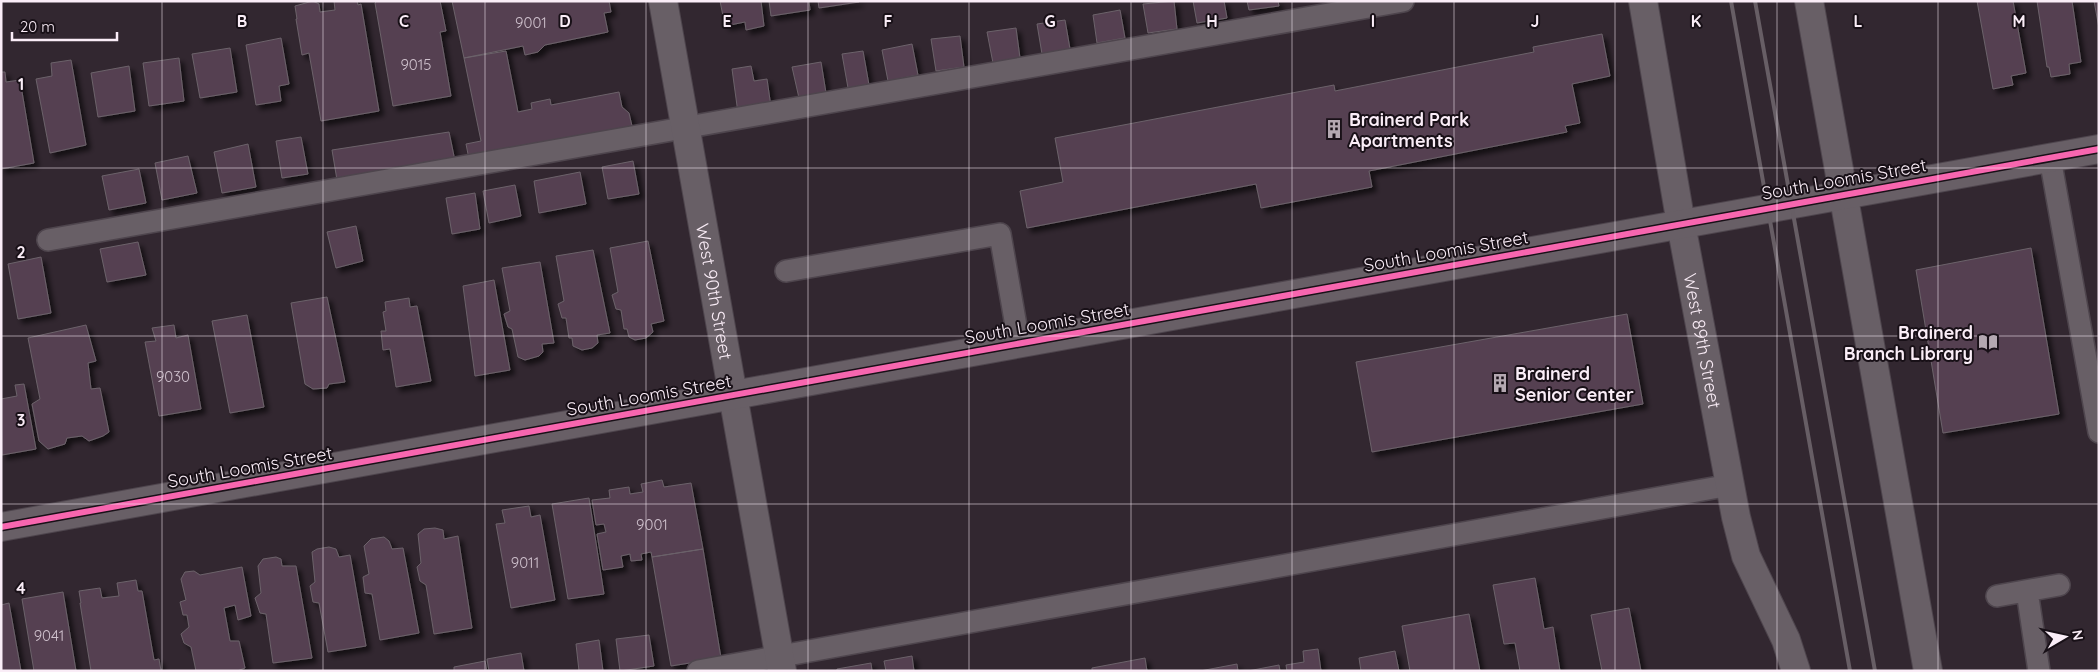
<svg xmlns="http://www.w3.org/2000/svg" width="2100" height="672" font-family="Quicksand,sans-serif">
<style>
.building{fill:#544151;stroke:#6c626a;filter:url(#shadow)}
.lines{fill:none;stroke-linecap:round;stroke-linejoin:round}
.service-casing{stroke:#4e454d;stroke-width:24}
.minor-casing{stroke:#4e454d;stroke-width:30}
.service{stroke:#685f66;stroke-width:21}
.minor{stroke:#685f66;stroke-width:28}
.rail{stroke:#675e65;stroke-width:4}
.cycleway-casing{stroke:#181017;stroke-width:9}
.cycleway{stroke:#f766af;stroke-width:6}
.grid{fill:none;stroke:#faedf7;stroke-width:1;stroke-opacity:0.55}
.labels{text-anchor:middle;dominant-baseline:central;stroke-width:4;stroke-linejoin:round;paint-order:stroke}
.number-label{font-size:15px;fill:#d0c2ce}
.poi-label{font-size:18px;font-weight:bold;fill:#faedf7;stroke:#181017;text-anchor:start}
.street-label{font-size:18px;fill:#faedf7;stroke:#181017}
.grid-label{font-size:16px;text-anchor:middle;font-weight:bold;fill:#faedf7;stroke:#181017;stroke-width:4;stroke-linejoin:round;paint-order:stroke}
</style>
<defs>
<filter id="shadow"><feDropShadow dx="4.5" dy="4.5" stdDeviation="2.5" flood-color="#0009"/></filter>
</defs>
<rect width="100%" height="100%" fill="#322730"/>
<!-- building -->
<path class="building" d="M313,1L319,4L320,12L335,10L334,1H357L358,5L361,4L379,111L321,121L309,53L302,55L296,19H297L295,6Z
M377,1H440L446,31L440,32L451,96L393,106L375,3Z
M452,1H609L611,12L604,13L608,32L545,45L538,52L525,55L523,46L464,58Z
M720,1H761L764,26L746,30L745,22L725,26Z
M769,1H809L810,10L771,16Z
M818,1H859V2L819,8Z
M1174,1L1177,29L1148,33L1143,4Z
M1193,1H1224L1227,18L1197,23Z
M1247,1H1278L1279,6L1249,10Z
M1977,1H2013L2026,73L2011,76L2013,85L1993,89Z
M2037,1H2072L2081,62L2069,64L2070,74L2051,77L2049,67H2047Z
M2094,1H2099V28Z
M1120,10L1125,38L1097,43L1093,15Z
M1065,20L1070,49L1042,54L1037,24Z
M1016,28L1020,58L993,63L987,32Z
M1602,34L1610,76L1572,84L1580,123L1565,126L1567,132L1369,171L1372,187L1261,208L1256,184L1027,228L1020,191L1063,182L1055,138L1334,85L1335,91L1534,52L1533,47Z
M960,36L964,67L936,71L931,39Z
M281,38L289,84L279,86L281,101L256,105L246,45Z
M912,44L918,75L888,81L882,50Z
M230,48L237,92L200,98L192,54Z
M506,51L518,112L532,109L531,103L550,99L551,105L619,92L622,107L629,113L632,126L469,159L466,144L481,141L464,58Z
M863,51L869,85L848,88L842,54Z
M179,58L184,101L149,106L143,63Z
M71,60L86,145L50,153L36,79L52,76L51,63Z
M821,62L826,93L799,98L792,67Z
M129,66L135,111L98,117L91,73Z
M751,66L754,81L767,79L771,107L738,113L732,69Z
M1,72H5L6,82L20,80L34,163L1,169Z
M449,132L455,161L337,180L332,150Z
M301,137L308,174L282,178L276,141Z
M248,144L256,187L222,193L214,152Z
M188,156L197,193L162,200L155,163Z
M633,161L639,194L608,199L602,167Z
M139,169L146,203L109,210L102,176Z
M580,172L586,204L539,213L534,181Z
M515,185L521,216L489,223L483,191Z
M475,193L480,229L452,234L446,198Z
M356,226L363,261L336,268L327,232Z
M648,241L664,321L651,324L653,332L646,338L635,340L629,337L627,329H624L621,310L616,309L612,295L618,292L610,248Z
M138,242L146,275L107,282L100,249Z
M2031,248L2059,414L1943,433L1916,270Z
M593,250L610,333L597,335L598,343L592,348L582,350L573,346L572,338H569L566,318H562L558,304L564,301L556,256Z
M41,257L51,313L18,319L8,264Z
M540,262L554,343L542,344L543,352L539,356L525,360L518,357L512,329L508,327L504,314L510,311L502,268Z
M494,280L510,370L475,376L463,286Z
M327,297L345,382L329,384L327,388L313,389L305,384L291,303Z
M409,298L410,307L417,306L431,381L396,387L390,349L383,350L381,331H386L383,312L386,311L385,302Z
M1627,314L1643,404L1372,452L1356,362Z
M247,315L264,407L230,413L212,321Z
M86,325L96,361L88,363L91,389L100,388L109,432L103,436L89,441L82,436L67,438L65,444L48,449L39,441L32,404L40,399L28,338Z
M174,325L176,338L188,335L201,409L159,416L145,342L156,341L152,328Z
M24,384L36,449L2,455L1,399L17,396L15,385Z
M662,480L664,487L691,483L703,549L652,557L651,552L641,554L642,560L631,561L630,554L621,556L623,567L603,570L597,534L606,532L604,524L596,525L592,500L610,498L609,490L629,487L630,494L643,492L641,484Z
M589,498L604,594L568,599L552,504Z
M529,506L531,517L540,515L555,600L511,608L496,524L505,523L502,510Z
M435,528L443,530L444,539L458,536L472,628L434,634L426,585L420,581L417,567L421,563L418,534L424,529Z
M384,537L389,541L392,549L403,548L419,633L380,640L372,594L365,593L363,577L369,574L364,546L371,539Z
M329,547L336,549L339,557L350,555L366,646L328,652L319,603L313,602L310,586L315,582L312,552L317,549Z
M703,549L721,658L671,666L652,557Z
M276,557L281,559L282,566H296L312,658L273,663L266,614L260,613L255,598L261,593L258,566L263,559Z
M242,567L251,616L238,620L235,605L224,608L230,641H239L245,668L237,671H196L191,647L184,643L181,634L189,627L187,615H183L180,602L186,600L181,579L185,572L194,571L200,575Z
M1535,578L1544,629L1553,627L1560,671H1520L1515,643L1504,644L1493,585Z
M136,580L138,591H142L154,660L159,659L161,671H91L80,603H81L79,591L100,588L102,598L119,596L117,583Z
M63,592L76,671H34L22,599Z
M9,603L21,671H1V605Z
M1629,608L1641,671H1602L1591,615Z
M1469,614L1480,671H1410L1402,626Z
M649,635L654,666L620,671L616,639Z
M599,640L603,671H579L576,644Z
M1318,649L1321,671H1287L1286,665L1304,662L1303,651Z
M1395,651L1399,671H1361L1359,658Z
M521,653L524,671H489L487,659Z
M912,656L914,671H886L884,661Z
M1145,658L1147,671H1092V668Z
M485,661L487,671H454V667Z
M871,663L872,671H837V669Z
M1237,664L1238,671H1200Z
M1279,665L1280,671H1248Z"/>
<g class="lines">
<!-- service casing -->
<g class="service-casing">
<path id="service" d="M2050,158L2099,432
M48,240L1403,1
M786,271L1000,234L1019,343
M2027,591L2039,671
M1997,596L2059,585
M698,671L1730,485"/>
</g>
<!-- minor casing -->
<g class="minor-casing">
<g id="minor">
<path id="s1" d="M663,1L782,671"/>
<path id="s2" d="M1643,1L1681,224L1736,517L1746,556L1786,640L1796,671"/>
<path d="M1809,1L1928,671"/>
<path d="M1,527L2099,149"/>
</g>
</g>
<!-- service -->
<use href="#service" class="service"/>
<!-- minor -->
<use href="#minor" class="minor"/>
<!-- rail -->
<path class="rail" d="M1731,1L1850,671
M1755,1L1875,671"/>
<!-- cycleway casing -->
<g class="cycleway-casing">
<path id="cycleway" d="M1,527L2099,149"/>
</g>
<!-- cycleway -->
<use href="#cycleway" class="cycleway"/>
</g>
<!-- grid -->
<path class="grid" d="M162,1V671M323,1V671M485,1V671M646,1V671M808,1V671M969,1V671M1131,1V671M1292,1V671M1454,1V671M1615,1V671M1777,1V671M1938,1V671M1,168H2099M1,336H2099M1,504H2099"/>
<!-- icons -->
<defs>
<g id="building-bare" transform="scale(1.5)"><path d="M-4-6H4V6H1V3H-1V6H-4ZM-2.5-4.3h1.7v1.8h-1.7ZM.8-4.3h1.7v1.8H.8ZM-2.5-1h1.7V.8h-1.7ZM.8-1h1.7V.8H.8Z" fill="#b4a8b1" stroke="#181017" stroke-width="2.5" paint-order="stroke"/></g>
<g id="library-bare" transform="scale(1.5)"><path d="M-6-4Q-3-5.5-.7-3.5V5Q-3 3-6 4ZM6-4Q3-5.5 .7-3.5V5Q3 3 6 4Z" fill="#b4a8b1" stroke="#181017" stroke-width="2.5" paint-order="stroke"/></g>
</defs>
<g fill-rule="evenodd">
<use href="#building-bare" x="1334" y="129"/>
<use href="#library-bare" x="1988" y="342"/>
<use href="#building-bare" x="1500" y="383"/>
</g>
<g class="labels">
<!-- number labels -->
<g class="number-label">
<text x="531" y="22">9001</text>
<text x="416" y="64">9015</text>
<text x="173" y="376">9030</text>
<text x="652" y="524">9001</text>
<text x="525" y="562">9011</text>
<text x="49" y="635">9041</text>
</g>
<!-- poi labels -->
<g class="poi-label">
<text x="1349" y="119">Brainerd Park<tspan x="1349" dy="21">Apartments</tspan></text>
<text x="1973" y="332" text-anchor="end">Brainerd<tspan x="1973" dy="21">Branch Library</tspan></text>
<text x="1515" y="373">Brainerd<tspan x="1515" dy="21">Senior Center</tspan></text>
</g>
<!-- street labels -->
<g class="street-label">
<text transform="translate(1844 179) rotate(-10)">South Loomis Street</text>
<text transform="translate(1446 251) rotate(-10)">South Loomis Street</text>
<text stroke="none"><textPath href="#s1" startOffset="295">West 90th Street</textPath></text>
<text transform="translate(1047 323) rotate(-10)">South Loomis Street</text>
<text stroke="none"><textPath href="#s2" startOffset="345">West 89th Street</textPath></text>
<text transform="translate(649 395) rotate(-10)">South Loomis Street</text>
<text transform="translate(250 467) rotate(-10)">South Loomis Street</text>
</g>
</g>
<g class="grid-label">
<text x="242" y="27">B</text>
<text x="404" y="27">C</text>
<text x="565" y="27">D</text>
<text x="727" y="27">E</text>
<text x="888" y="27">F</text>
<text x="1050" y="27">G</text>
<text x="1212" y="27">H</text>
<text x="1373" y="27">I</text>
<text x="1535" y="27">J</text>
<text x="1696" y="27">K</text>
<text x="1858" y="27">L</text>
<text x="2019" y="27">M</text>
<text x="21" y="90">1</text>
<text x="21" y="258">2</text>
<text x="21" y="426">3</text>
<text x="21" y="594">4</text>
</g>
<!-- border -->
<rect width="2100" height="672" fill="none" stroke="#faedf7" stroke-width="5"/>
<!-- north arrow -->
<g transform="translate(2065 637) rotate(81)" stroke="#181017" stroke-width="4" paint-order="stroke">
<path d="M0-4L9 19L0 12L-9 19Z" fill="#faedf7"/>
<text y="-8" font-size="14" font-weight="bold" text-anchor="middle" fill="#faedf7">N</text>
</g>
<!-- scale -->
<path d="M12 32v8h105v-8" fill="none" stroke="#faedf7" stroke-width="2.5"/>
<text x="20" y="32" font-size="15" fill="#faedf7" stroke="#181017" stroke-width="4" paint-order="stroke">20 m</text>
</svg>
